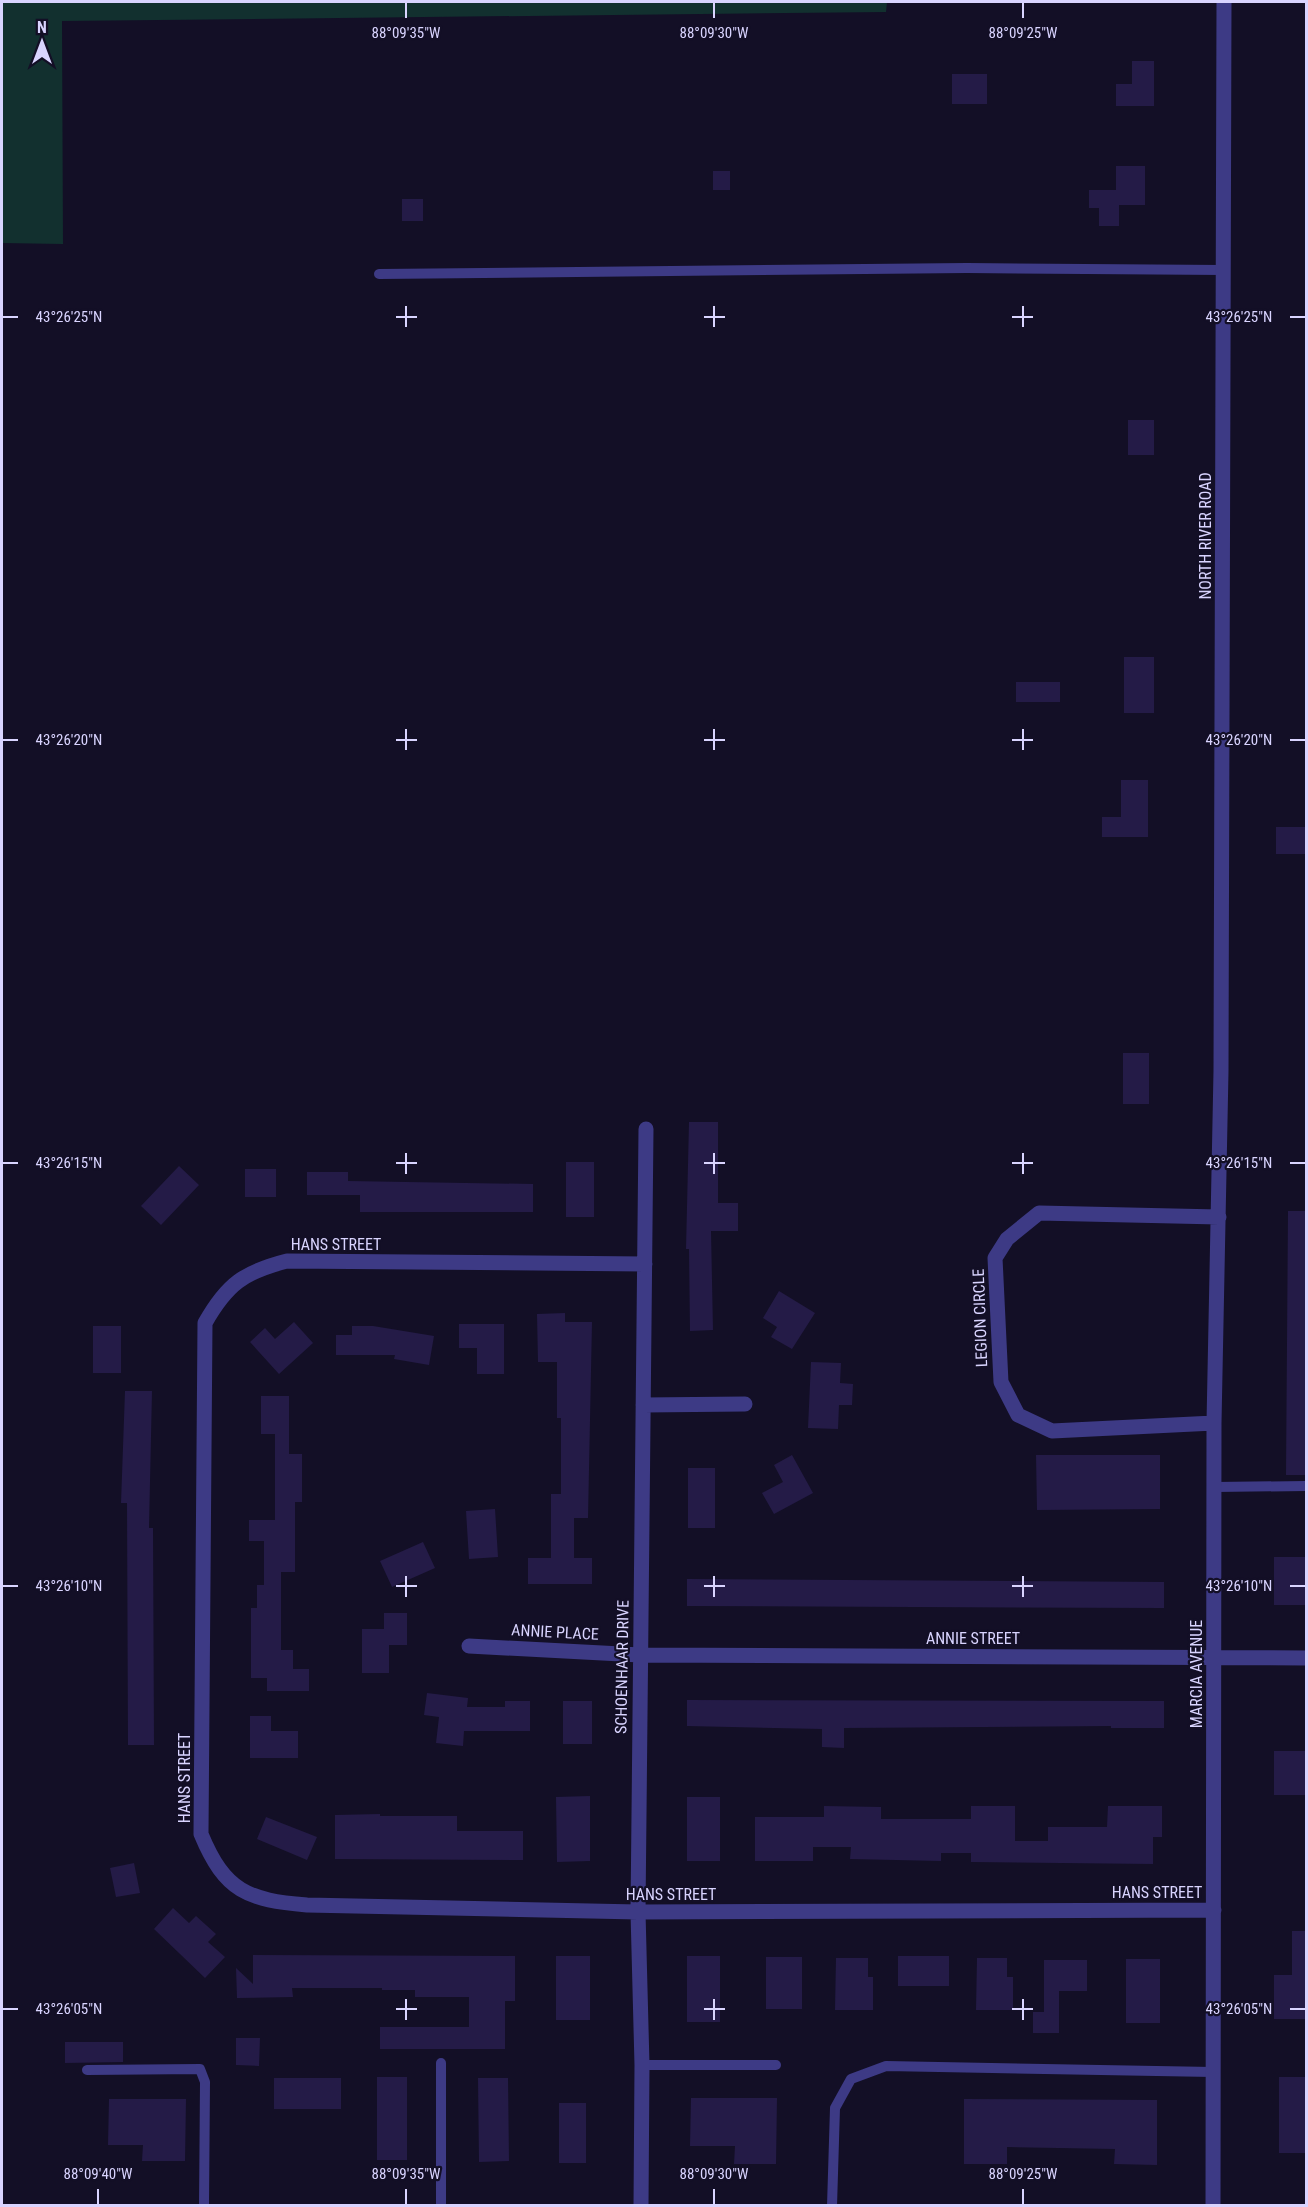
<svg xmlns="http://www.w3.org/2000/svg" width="1308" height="2207" font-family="'Roboto Condensed',sans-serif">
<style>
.green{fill:#12302f}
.building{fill:#241b47}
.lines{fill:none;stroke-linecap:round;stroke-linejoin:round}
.service{stroke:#3d3a85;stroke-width:10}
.minor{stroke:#3d3a85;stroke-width:15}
.ticks{fill:none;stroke:#d9d4ff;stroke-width:2}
.labels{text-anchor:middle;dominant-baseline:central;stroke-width:4.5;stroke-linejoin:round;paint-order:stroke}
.street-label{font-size:16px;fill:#d9d4ff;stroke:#130f26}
.ticks-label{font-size:15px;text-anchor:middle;fill:#d9d4ff;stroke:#130f26;stroke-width:4.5;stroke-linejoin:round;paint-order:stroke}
</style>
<rect width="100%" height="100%" fill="#130f26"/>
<!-- green -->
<path class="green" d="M2,2H887L886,12L62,21L63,244L2,243Z"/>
<!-- building -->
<path class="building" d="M1132,61H1154V106H1116V84H1132Z
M952,74H987V104H952Z
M1116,166H1145V205H1119V226H1099V208H1089V190H1116Z
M713,171H730V190H713Z
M402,199H423V221H402Z
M1128,420H1154V455H1128Z
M1124,657H1154V713H1124Z
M1016,682H1060V702H1016Z
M1121,780H1148V837H1102V817H1121Z
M1276,827H1306V854H1276Z
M1123,1053H1149V1104H1123Z
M689,1122H718V1203H738V1231H711L713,1330L690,1331L689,1249H686Z
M566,1162H594V1217H566Z
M179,1166L199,1185L161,1225L141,1206Z
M245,1169H276V1197H245Z
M307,1172H348V1181L533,1184V1212H360V1195H307Z
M1288,1211H1306V1475H1286Z
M779,1291L815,1313L792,1349L771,1337L777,1327L763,1318Z
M565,1313V1322H592L588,1518H574V1558H592V1584H528V1558H551V1494H561V1418H557V1362H538L537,1314Z
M294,1322L313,1343L279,1374L250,1342L265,1328L275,1339Z
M459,1324H504V1374H477V1348H459Z
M93,1326H121V1373H93Z
M352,1326H373L434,1336L429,1365L394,1359L395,1355H336V1335H352Z
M811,1362L841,1363L840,1383L853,1384L852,1405H839L838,1429L808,1428Z
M125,1391H152L149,1528H153L154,1745H128L127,1503H121Z
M261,1396H289V1454H302V1502H295V1572H281V1650H293V1669H309V1691H267V1678H251V1608H257V1585H264V1541H249V1520H275V1434H261Z
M792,1455L813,1493L774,1514L762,1493L783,1482L774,1465Z
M1036,1455H1160V1509L1037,1510Z
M688,1468H715V1528H688Z
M495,1509L498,1557L469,1559L466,1511Z
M423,1542L435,1568L392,1587L380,1561Z
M1274,1557H1306V1605H1274Z
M687,1579L1164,1582V1608L687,1606Z
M384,1613H407V1645H389V1673H362V1629H384Z
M427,1693L468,1698L467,1707H505V1701H530V1731H464L463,1746L436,1743L439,1717L424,1715Z
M687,1700L1164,1701V1728H1111V1726L844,1728V1748L822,1747V1729L687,1726Z
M563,1701H592V1744H563Z
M250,1716H271V1731H298V1758H250Z
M1274,1751H1306V1795H1274Z
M590,1796V1861L557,1862L556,1797Z
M687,1797H720V1861H687Z
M824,1806L881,1807V1819H971V1806H1015V1841H1048V1827H1107L1108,1806H1162V1837H1153V1864L971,1862V1853H941V1861L850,1859L851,1847H813V1861H755V1817H824Z
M380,1814V1816H457V1831H523V1860L335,1859V1815Z
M266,1817L317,1837L307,1860L257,1839Z
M134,1863L140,1893L116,1897L110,1868Z
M173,1908L189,1923L196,1916L216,1934L208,1942L225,1957L205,1978L154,1929Z
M1292,1931H1306V2019H1274V1975H1292Z
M253,1955L515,1956V2001H505V2049H380V2027H469V1997H415V1990H382V1988H292L293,1997L237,1998L236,1968L253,1984Z
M556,1956H590V2020H556Z
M687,1956H720V2022H687Z
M898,1956H949V1986H898Z
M766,1957H802V2009H766Z
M836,1958H868V1977H873V2010H835Z
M977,1958H1007V1977H1013V2010H976Z
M1126,1959H1160V2023H1126Z
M1044,1960H1087V1991H1059V2033H1033V2012H1044Z
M236,2038H260L259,2066L236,2065Z
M65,2042H123V2062L65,2063Z
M377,2077H407V2160H377Z
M1279,2077H1306V2153H1279Z
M274,2078H341V2109H274Z
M478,2078H508L509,2161L479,2162Z
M691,2098H777L776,2164H734L735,2146H690Z
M109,2099H186L185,2161H142L143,2145H108Z
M964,2099L1157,2100V2165L1114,2164L1115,2149L1007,2147V2164H964Z
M559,2103H586V2163H559Z"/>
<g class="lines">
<!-- service -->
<path class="service" d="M379,274L967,268L1224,270
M1215,1487L1306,1486
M441,2063V2206
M642,2065H776
M87,2070L200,2069L205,2082L204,2206
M832,2206L835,2108L851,2079L886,2066L1213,2072"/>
<!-- minor -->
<path class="minor" d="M645,1264L287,1261C244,1272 227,1284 205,1323L201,1834C225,1892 248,1900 307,1905L638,1912L1214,1910
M643,1405L745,1404
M1214,1423L1052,1431L1018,1415L1001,1382L995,1258L1007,1239L1039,1213L1219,1217
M469,1646L640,1655L1306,1658
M641,2206L642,2065L638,1912L646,1129
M1213,2206L1214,1423L1221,1071L1224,2"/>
</g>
<!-- ticks -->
<path class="ticks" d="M406,3V18M714,3V18M1023,3V18M406,306V327M714,306V327M1023,306V327M3,317H18M396,317H417M704,317H725M1012,317H1033M1290,317H1305M406,729V750M714,729V750M1023,729V750M3,740H18M396,740H417M704,740H725M1012,740H1033M1290,740H1305M406,1153V1174M714,1153V1174M1023,1153V1174M3,1163H18M396,1163H417M704,1163H725M1012,1163H1033M1290,1163H1305M406,1576V1597M714,1576V1597M1023,1576V1597M3,1586H18M396,1586H417M704,1586H725M1012,1586H1033M1290,1586H1305M406,1999V2020M714,1999V2020M1023,1999V2020M3,2009H18M396,2009H417M704,2009H725M1012,2009H1033M1290,2009H1305M98,2189V2204M406,2189V2204M714,2189V2204M1023,2189V2204"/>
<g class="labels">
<!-- street labels -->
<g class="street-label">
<text transform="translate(1205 536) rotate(-90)">NORTH RIVER ROAD</text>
<text x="336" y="1244">HANS STREET</text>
<text transform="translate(980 1318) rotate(-92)">LEGION CIRCLE</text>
<text transform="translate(555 1632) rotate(3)">ANNIE PLACE</text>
<text x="973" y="1638">ANNIE STREET</text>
<text transform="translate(622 1667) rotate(-89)">SCHOENHAAR DRIVE</text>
<text transform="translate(1196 1674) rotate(-90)">MARCIA AVENUE</text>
<text transform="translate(184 1778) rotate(-90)">HANS STREET</text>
<text x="1157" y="1892">HANS STREET</text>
<text x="671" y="1894">HANS STREET</text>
</g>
</g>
<g class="ticks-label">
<text x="406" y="38">88°09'35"W</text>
<text x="714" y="38">88°09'30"W</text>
<text x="1023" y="38">88°09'25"W</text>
<text x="69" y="322">43°26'25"N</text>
<text x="1239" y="322">43°26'25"N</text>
<text x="69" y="745">43°26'20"N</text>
<text x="1239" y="745">43°26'20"N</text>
<text x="69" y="1168">43°26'15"N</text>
<text x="1239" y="1168">43°26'15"N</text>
<text x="69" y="1591">43°26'10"N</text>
<text x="1239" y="1591">43°26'10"N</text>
<text x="69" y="2014">43°26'05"N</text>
<text x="1239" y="2014">43°26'05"N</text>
<text x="98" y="2179">88°09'40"W</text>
<text x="406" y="2179">88°09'35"W</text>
<text x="714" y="2179">88°09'30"W</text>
<text x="1023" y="2179">88°09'25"W</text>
</g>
<!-- border -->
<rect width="1308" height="2207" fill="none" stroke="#d9d4ff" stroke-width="6"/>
<!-- north arrow -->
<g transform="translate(42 42)" stroke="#130f26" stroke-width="4.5" paint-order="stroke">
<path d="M0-4.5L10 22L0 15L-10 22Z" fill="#d9d4ff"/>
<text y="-9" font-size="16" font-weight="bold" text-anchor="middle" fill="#d9d4ff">N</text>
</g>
</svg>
